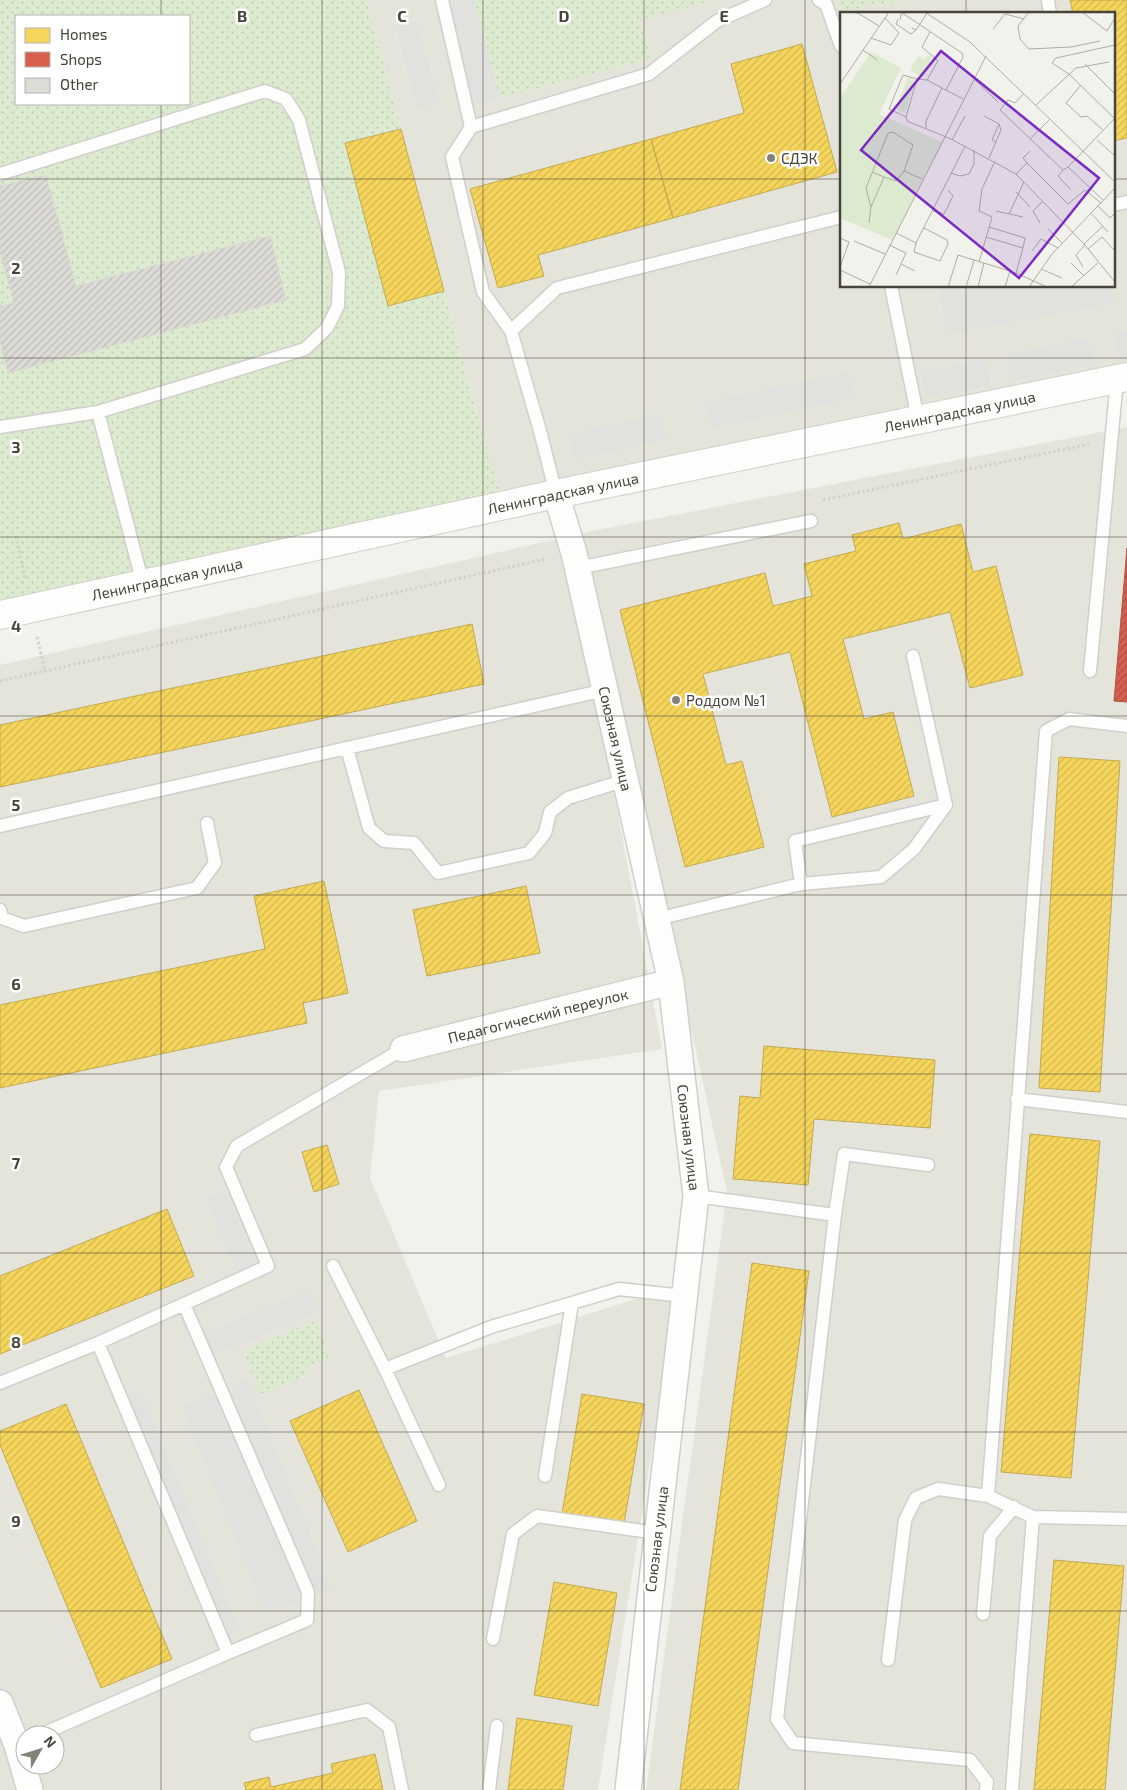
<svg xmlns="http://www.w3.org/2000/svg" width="1127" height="1790" font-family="'Exo 2',sans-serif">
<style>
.residential{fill:#e5e4db;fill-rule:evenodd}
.park{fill:url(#park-dots);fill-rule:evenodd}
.parking{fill:#e1e1dd}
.homes{fill:url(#homes-hatch);stroke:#c2aa52}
.shops{fill:url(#shops-hatch);stroke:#ab5847}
.building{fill:url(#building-hatch);stroke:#dad9d3}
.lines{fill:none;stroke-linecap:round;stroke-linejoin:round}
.service-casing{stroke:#d0cfcb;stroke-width:15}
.minor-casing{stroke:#d0cfcb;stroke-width:28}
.tertiary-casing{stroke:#d0cfcb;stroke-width:30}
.path{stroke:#d2d2cb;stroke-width:3;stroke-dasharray:2.5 2.5;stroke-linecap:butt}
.service{stroke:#fdfdfc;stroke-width:12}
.minor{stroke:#fdfdfc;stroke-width:25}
.tertiary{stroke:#fdfdfc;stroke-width:28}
.grid{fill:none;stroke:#484439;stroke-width:1;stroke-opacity:0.55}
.poi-dot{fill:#848178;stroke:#fff;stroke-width:2}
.labels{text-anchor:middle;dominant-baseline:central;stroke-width:5;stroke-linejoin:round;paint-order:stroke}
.poi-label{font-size:15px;fill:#484439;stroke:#fff;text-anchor:start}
.street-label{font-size:15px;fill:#484439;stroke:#fff}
.inset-road{fill:none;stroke:#aeaca5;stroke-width:1}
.view{fill:#7b2cbf;fill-opacity:0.15;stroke:#7b2cbf;stroke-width:2.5}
.inset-edge{fill:none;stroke:#484439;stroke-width:2.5}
.grid-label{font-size:16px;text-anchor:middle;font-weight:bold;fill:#484439;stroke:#fff;stroke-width:5;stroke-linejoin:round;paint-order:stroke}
</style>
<defs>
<pattern id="park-dots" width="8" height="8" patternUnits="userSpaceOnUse" patternTransform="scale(1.25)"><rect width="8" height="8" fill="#dcebcf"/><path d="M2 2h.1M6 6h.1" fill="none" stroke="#becbb2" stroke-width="1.8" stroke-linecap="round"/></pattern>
<pattern id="homes-hatch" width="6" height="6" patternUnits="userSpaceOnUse" patternTransform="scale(1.25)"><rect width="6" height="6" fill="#f6d55c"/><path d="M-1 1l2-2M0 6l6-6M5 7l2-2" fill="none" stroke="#d4b851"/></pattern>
<pattern id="shops-hatch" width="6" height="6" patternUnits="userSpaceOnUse" patternTransform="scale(1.25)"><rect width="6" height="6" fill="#d6604d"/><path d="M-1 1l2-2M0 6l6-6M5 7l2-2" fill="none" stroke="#b05141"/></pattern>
<pattern id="building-hatch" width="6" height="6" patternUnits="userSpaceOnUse" patternTransform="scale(1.25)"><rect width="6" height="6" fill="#dcdbd6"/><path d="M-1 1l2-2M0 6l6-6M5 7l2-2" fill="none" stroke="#bebdb8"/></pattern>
</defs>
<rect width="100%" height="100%" fill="#f2f2ed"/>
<!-- residential -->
<path class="residential" d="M366,0H1127V385L505,510L475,406ZM841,14H1113V286H841Z
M1127,427V1790H646L727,1192L582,533Z
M566,537L662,1049L379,1091L370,1178L446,1358L678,1286L598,1790H0V665ZM25,1735H55V1765H25Z"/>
<!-- park -->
<path class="park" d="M0,0H366L475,406L505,510L0,619ZM16,16H189V104H16Z
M474,0H715L640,20L651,58L500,98Z
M838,0H907L840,11Z
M315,1321L330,1357L307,1367L309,1374L261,1394L244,1351Z"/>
<!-- parking -->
<path class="parking" d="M440,0H474L500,98L469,107Z
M416,22L439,103L418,109L396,27Z
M939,286H1112L1115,303L948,334Z
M1127,331V358L1120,360L1114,333Z
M1088,338L1094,364L1012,381L1007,354Z
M985,359L990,385L927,398L921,372Z
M848,372L854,398L712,428L706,402Z
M661,414L667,440L575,459L569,434Z
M225,1191L260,1275L242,1283L206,1199Z
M310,1289L319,1311L211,1356L202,1335Z
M247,1380L332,1588L266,1614L182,1407Z
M140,1389L240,1632L215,1642L115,1399Z"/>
<!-- homes -->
<path class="homes" d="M1070,0H1127V138L1113,141V14H1073Z
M802,44L837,172L673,218L651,139L744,113L731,64Z
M401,129L444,291L388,306L345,143Z
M651,139L673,218L538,255L544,276L498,288L470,189Z
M899,523L903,539L961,524L973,572L996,566L1023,675L970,688L950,612L843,639L864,719L893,712L914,796L832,817L790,652L703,674L726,765L742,761L764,847L685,867L620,610L765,573L773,606L812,596L804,564L856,551L852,535Z
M472,624L484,684L0,787V725Z
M1059,757L1120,761L1100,1092L1039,1088Z
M324,881L348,993L303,1003L307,1023L0,1088V1005L265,949L254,896Z
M526,886L540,953L427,976L413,910Z
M764,1046L935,1060L930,1128L814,1119L808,1185L733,1179L740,1096L760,1098Z
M1030,1134L1100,1141L1071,1478L1001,1472Z
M327,1145L339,1184L314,1192L302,1152Z
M167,1209L194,1276L0,1354V1276Z
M752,1263L809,1271L738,1790H680Z
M359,1390L417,1521L348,1552L290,1421Z
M582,1394L644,1404L624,1524L562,1514Z
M66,1404L172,1659L101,1688L0,1445V1431Z
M1054,1560L1124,1566L1105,1790H1034Z
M554,1582L617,1593L598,1706L534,1695Z
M517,1718L572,1726L563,1790H508Z
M375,1754L383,1790H246L244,1783L269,1777L271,1787L333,1773L331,1764Z"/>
<!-- shops -->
<path class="shops" d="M1127,548V702L1114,701Z"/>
<!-- building -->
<path class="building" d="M46,175L76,286L270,236L286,300L8,373L0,342V306L14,303L0,251V186Z"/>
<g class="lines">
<!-- service casing -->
<g class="service-casing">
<path id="service" d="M442,0L471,127L649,74L717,21L765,0
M819,0L826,4L841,46
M1048,0L1050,14
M471,127L452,157L483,292L511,331L540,431L556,494
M0,174L265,91L286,99L299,120L339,272L338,306L327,328L305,349L98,412L143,584
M1113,205L1127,202
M891,286L918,419
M511,331L557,288L841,217
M0,427L98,412
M578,568L811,521
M1090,671L1117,379
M347,748L369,828L384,841L414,843L438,873L529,853L545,833L550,812L568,798L626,780
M0,826L605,690
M801,884L795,841L946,805
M0,910L2,918L24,926L197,888L215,863L207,823
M657,919L801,884L881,877L914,849L946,805L913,656
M1017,1099L1127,1112
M696,1196L835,1215L844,1154L928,1165
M835,1215L777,1719L793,1743L970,1760L987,1782L986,1790
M333,1266L385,1369L439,1485
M98,1343L228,1653L307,1620L308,1592L184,1304
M385,1369L491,1327L619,1289L684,1296
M0,1383L98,1343L268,1266L226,1167L237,1146L403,1049
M545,1476L572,1303
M1033,1517L1127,1519
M983,1614L990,1536L1014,1507
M493,1639L513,1534L537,1516L657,1533
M888,1660L905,1520L916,1498L938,1489L988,1496
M40,1735L228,1653
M256,1735L367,1710L389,1727L402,1790
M489,1790L497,1726
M1012,1790L1033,1517L988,1496L1046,731L1069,719L1127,726"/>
</g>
<!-- minor casing -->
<g class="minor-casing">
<g id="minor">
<path id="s1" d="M556,494L574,553L671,982L696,1196L628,1790"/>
<path id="s2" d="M403,1049L671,982"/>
<path d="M0,1703L17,1745L30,1790"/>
</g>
</g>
<!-- tertiary casing -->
<g class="tertiary-casing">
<g id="tertiary">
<path id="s3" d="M0,615L556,494L1127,377"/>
</g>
</g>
<!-- path -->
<path class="path" d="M823,500L1089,444
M16,536L25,579
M37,637L45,671
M0,681L546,559"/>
<!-- service -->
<use href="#service" class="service"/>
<!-- minor -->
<use href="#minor" class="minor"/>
<!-- tertiary -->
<use href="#tertiary" class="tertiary"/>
</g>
<!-- grid -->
<path class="grid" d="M161,0V16M322,0V1790M483,0V1790M644,0V1790M805,0V1790M966,0V14M161,104V1790M0,179H841M1113,179H1127M966,286V1790M0,358H1127M0,537H1127M0,716H1127M0,895H1127M0,1074H1127M0,1253H1127M0,1432H1127M0,1611H1127"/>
<!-- markers -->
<g class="poi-dot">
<circle cx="771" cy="158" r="5"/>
<circle cx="676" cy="700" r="5"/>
</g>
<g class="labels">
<!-- poi labels -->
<g class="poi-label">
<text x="781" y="158">СДЭК</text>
<text x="686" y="700">Роддом №1</text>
</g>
<!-- street labels -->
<g class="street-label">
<text stroke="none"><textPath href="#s3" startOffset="981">Ленинградская улица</textPath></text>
<text stroke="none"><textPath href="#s3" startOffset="576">Ленинградская улица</textPath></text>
<text stroke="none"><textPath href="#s3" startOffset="171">Ленинградская улица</textPath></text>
<text stroke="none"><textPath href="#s1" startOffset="252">Союзная улица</textPath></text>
<text stroke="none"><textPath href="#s2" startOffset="139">Педагогический переулок</textPath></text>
<text stroke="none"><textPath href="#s1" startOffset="658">Союзная улица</textPath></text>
<text transform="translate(656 1539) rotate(-83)">Союзная улица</text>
</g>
</g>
<!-- overview -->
<g transform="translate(840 12)">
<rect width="275" height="275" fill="#f2f2ed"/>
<path d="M31,40L61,56L39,102L102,130L52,228L0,206V86ZM87,43L92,46L82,65L70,58L78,44L85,47ZM68,65L75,68L65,101L55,96Z" fill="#dcebcf"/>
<path class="inset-road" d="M16,0L39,14M85,0L130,30L275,170M189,0L178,14L180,27L189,37L231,35L260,29M242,0L267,19L275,6M58,7L56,12L71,22L76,18M60,8L61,2H64L122,41L123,45L106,78M72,16L76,18L87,1M153,17L165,2L184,7M90,20L82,35L98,49L87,68L123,87M31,26L51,33L59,21L45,6M275,33L216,46L212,51L229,62L275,107M23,38L37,48M245,52L275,82M77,67L63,63L49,97L66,105L77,67L87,68M134,67L158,90M0,72L49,0M241,73L226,91L241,105L247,104L263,118M184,81L175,91L168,88L160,98L223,158L228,155L263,188M196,93L236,56L269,50M144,104L159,112L161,118L149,146M66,105L67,109L111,127L176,162L244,232L275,270M86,117V109L102,76M190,127L210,107M112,128L125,104M257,128L275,144M156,130L152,128L159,112M187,151L228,192L245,178L261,191M228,155L275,106M223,158L218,164L231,178M32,160L44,165L31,195L26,176L48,121L53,120L73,133L64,159L82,167M111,161L120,164L129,162L134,152V138M176,162L187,151L183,146L190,139M44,165L56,169L64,159M176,180L190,195M258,194L270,206L275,201M93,199L104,202L113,184L108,178M156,199L183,205M251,201L268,220M169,202L184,170M29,211L31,195M200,211L193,199L203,189M208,217L222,231M56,221L76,231L125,134M146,225L183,236L185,226L149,215M0,226L9,230L0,255M14,229L45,242M76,231L74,240L100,249L108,232L107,228L84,216M244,232L263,214M49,233L66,241L56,263M248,237L262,225L275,239M192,239L201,227L218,236M139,250L152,205L139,199L142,177L155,149M231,251L244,264M61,252L75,259M243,255L236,243L245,233M201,257L222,266M0,258L30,272M176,261L183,236M29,275L146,44M108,275L118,243L176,261L207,275M126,275L134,248M138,275L144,251M165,275L170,259M189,275L212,242L275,176M231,275L258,251"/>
<path class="view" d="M101,39L259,166L179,266L21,138Z"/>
<rect width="275" height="275" class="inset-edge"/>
</g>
<g class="grid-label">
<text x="242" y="22">B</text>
<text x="402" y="22">C</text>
<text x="564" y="22">D</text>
<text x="724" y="22">E</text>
<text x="16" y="274">2</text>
<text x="16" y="453">3</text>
<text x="16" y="632">4</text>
<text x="16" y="811">5</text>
<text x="16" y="990">6</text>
<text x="16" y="1169">7</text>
<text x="16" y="1348">8</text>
<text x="16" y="1527">9</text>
</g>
<!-- legend -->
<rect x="15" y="15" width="175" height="90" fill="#ffffff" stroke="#b6b4b0"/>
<rect x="25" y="28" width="25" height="15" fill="#f6d55c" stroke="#b6b4b0"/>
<text x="60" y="40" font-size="15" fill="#484439">Homes</text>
<rect x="25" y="52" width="25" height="15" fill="#d6604d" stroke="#b6b4b0"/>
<text x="60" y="65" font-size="15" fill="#484439">Shops</text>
<rect x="25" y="78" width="25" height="15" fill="#dcdbd6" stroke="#b6b4b0"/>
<text x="60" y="90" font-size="15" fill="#484439">Other</text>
<!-- north arrow -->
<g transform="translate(40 1750) rotate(51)"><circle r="24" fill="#ffffff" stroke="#b6b4b0"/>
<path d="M0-4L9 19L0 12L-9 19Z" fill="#848178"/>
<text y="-8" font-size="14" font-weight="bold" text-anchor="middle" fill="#484439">N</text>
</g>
</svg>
